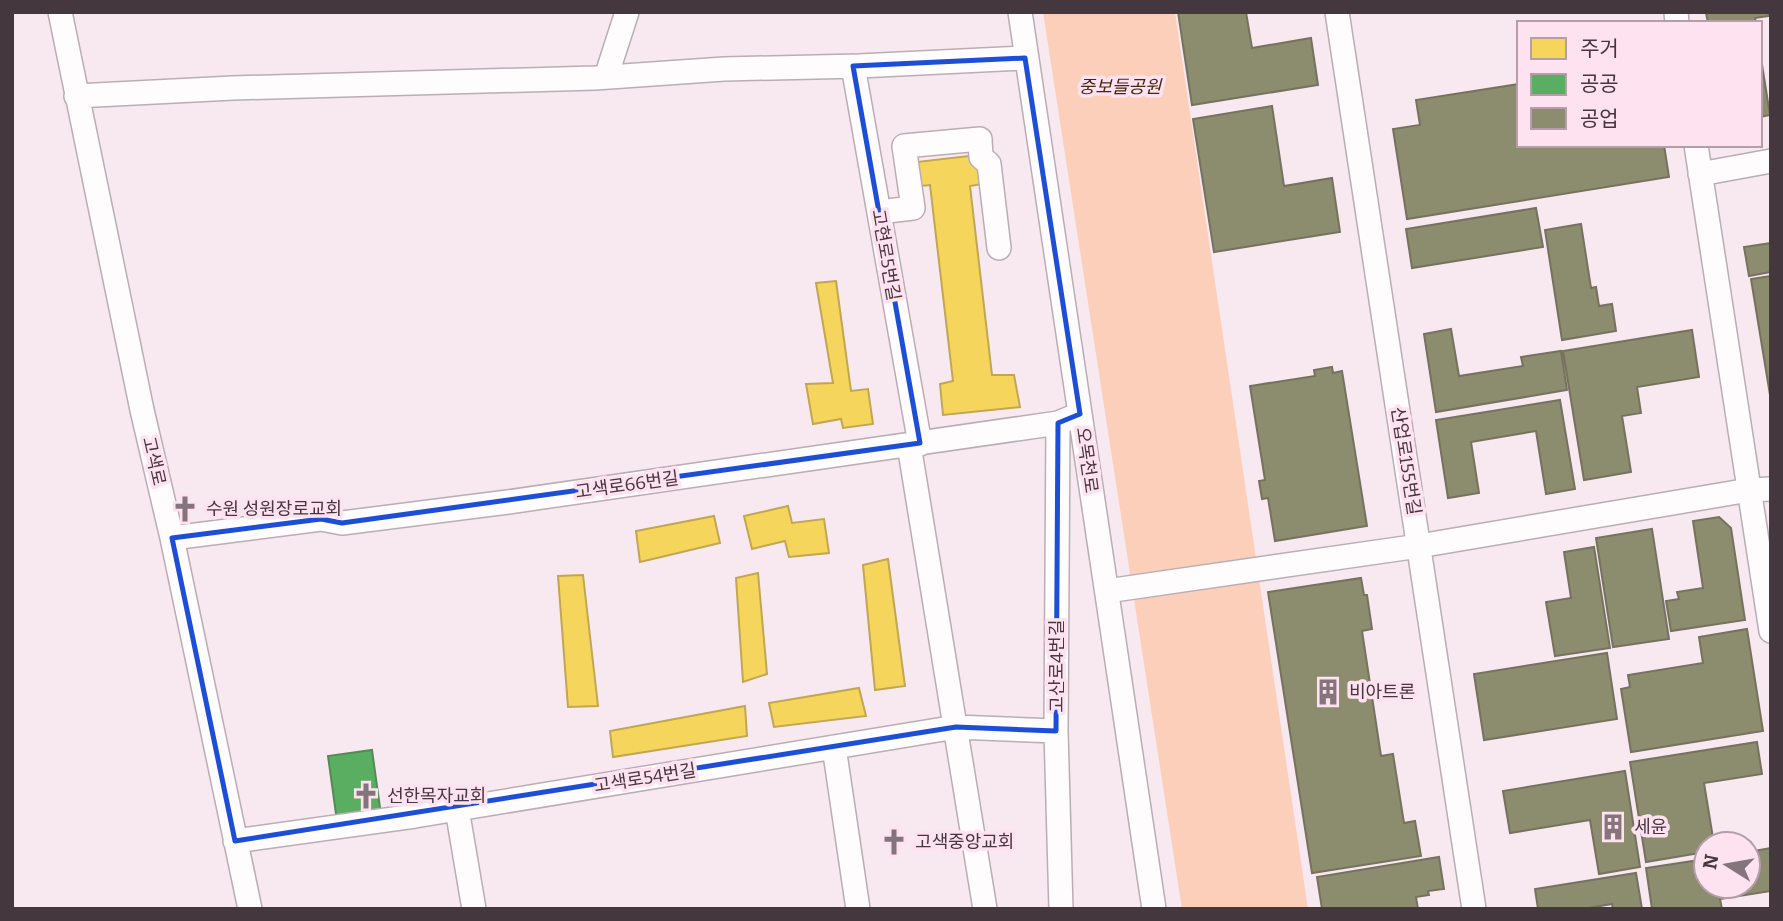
<svg xmlns="http://www.w3.org/2000/svg" width="1783" height="921" font-family="Bitter,'Noto Sans KR',serif">
<style>
.green{fill:#fbcfba}
.homes{fill:#f6d55c;stroke:#c1a653;stroke-width:2}
.public{fill:#5aae61;stroke:#548a56;stroke-width:2}
.industry{fill:#8c8c6e;stroke:#777260;stroke-width:2}
.lines{fill:none;stroke-linecap:round;stroke-linejoin:round}
.minor-casing{stroke:#baadb4;stroke-width:26}
.minor{stroke:#fefcfd;stroke-width:23}
.marked{fill:none;stroke:#1d4ed8;stroke-width:5;stroke-linejoin:round}
.labels{text-anchor:middle;dominant-baseline:central;stroke-width:7;stroke-linejoin:round;paint-order:stroke}
.park-label{font-size:18px;font-style:italic;fill:#47260d;stroke:#fee2f0}
.street-label{font-size:18px;fill:#45373e;stroke:#fee2f0}
.poi-label{font-size:18px;fill:#45373e;stroke:#fee2f0;text-anchor:start}
</style>
<rect width="100%" height="100%" fill="#f8e8f0"/>
<!-- green -->
<path class="green" d="M1043,12H1175L1308,909H1182Z"/>
<!-- homes -->
<path class="homes" d="M977,155L982,184L970,186L992,375H1014L1020,407L943,415L940,384L953,381L930,185L912,187L908,163Z
M836,281L851,391L868,389L873,424L843,428L841,419L813,424L806,384L833,383L816,283Z
M788,506L792,523L824,519L829,553L789,557L785,541L752,549L744,516Z
M714,516L720,543L640,562L636,531Z
M888,559L905,686L875,690L863,565Z
M758,573L767,674L743,682L736,578Z
M583,575L598,706L568,707L558,576Z
M859,688L866,716L774,727L769,703Z
M745,706L747,736L613,757L610,731Z"/>
<!-- public -->
<path class="public" d="M372,750L381,815L337,821L328,756Z"/>
<!-- industry -->
<path class="industry" d="M1178,12H1246L1252,48L1311,38L1318,85L1192,105Z
M1768,12L1769,16L1755,18L1756,23H1708L1706,13Z
M1760,52L1770,115L1760,117Z
M1519,84V145H1664L1669,177L1407,219L1393,129L1420,125L1416,100Z
M1272,106L1284,186L1332,178L1340,232L1214,252L1193,119Z
M1536,208L1543,247L1412,268L1406,229Z
M1581,224L1591,288L1596,287L1599,306L1612,304L1616,331L1562,340L1545,230Z
M1771,243V272L1749,276L1744,247Z
M1771,276V401L1751,279Z
M1451,329L1459,376L1523,366L1521,357L1561,351L1567,390L1436,412L1424,334Z
M1692,330L1699,377L1637,387L1641,413L1622,416L1631,472L1584,480L1563,351Z
M1332,367L1333,373L1342,371L1367,526L1275,541L1268,498L1262,499L1259,481L1265,480L1250,386L1315,376L1314,370Z
M1560,400L1575,489L1546,494L1536,431L1471,442L1479,493L1448,498L1436,420Z
M1719,517L1731,528L1745,620L1671,631L1666,601L1679,599L1677,592L1703,588L1693,521Z
M1652,529L1669,639L1613,647L1596,538Z
M1594,547L1610,648L1555,656L1546,602L1571,598L1564,552Z
M1361,578L1364,595H1367L1372,629L1362,631L1381,756L1393,754L1404,823L1415,821L1421,856L1312,873L1268,592Z
M1747,629L1763,731L1631,752L1621,689L1630,687L1628,675L1703,663L1699,637Z
M1607,653L1617,719L1484,740L1474,674Z
M1757,742L1762,774L1704,783L1714,844H1706V852L1646,862L1630,762Z
M1625,771L1640,867L1599,874L1590,820L1510,833L1503,791Z
M1771,848V891L1720,899L1722,909H1652L1646,868L1706,859V886H1748V852Z
M1439,857L1444,889L1428,891L1429,895L1416,897L1418,909H1322L1317,877Z
M1636,873L1642,909H1613L1612,904L1583,909H1538L1535,889Z"/>
<g class="lines">
<!-- minor casing -->
<g class="minor-casing">
<path id="minor" d="M60,12L142,410L172,538L250,909
M1020,12L1154,909
M1337,12L1474,909
M1676,12L1677,23
M853,66L920,444
M606,77L627,12
M76,96L233,88L595,78L724,69L859,66L1025,58
M1696,145L1771,631
M1700,174L1771,161
M879,212L913,208L904,146L980,139L981,157L989,164L999,248
M1058,423L1056,731L1061,909
M909,445L985,909
M172,538L321,519L342,523L508,502L1058,423L1080,414
M1107,591L1419,546L1749,490L1771,489
M834,747L858,909
M457,809L474,909
M235,841L415,816L956,727L1056,731"/>
</g>
<!-- minor -->
<use href="#minor" class="minor"/>
</g>
<!-- marked area -->
<path class="marked" d="M1025,58L1080,414L1058,423L1056,731L956,727L235,841L172,538L321,519L342,523L920,443L853,66Z"/>
<!-- icons -->
<defs>
<g id="church-bare" transform="scale(2.1)"><path d="M-1.2-6h2.4v3.5h3.3v2.4h-3.3V6h-2.4V-.1h-3.3v-2.4h3.3Z" fill="#84757c" stroke="#fee2f0" stroke-width="2.5" paint-order="stroke"/></g>
<g id="building-bare" transform="scale(2.1)"><path d="M-4-6H4V6H1V3H-1V6H-4ZM-2.5-4.3h1.7v1.8h-1.7ZM.8-4.3h1.7v1.8H.8ZM-2.5-1h1.7V.8h-1.7ZM.8-1h1.7V.8H.8Z" fill="#84757c" stroke="#fee2f0" stroke-width="2.5" paint-order="stroke"/></g>
</defs>
<g fill-rule="evenodd">
<use href="#church-bare" x="185" y="509"/>
<use href="#building-bare" x="1328" y="692"/>
<use href="#church-bare" x="366" y="796"/>
<use href="#building-bare" x="1613" y="827"/>
<use href="#church-bare" x="894" y="842"/>
</g>
<g class="labels">
<!-- park labels -->
<g class="park-label">
<text x="1120" y="87">중보들공원</text>
</g>
<!-- street labels -->
<g class="street-label">
<text transform="translate(886 255) rotate(80)">고현로5번길</text>
<text transform="translate(1087 460) rotate(82)">오목천로</text>
<text transform="translate(154 461) rotate(77)">고색로</text>
<text transform="translate(1406 461) rotate(81)">산업로155번길</text>
<text transform="translate(627 485) rotate(-8)">고색로66번길</text>
<text transform="translate(1057 666) rotate(-90)">고산로4번길</text>
<text transform="translate(645 778) rotate(-9)">고색로54번길</text>
</g>
<!-- poi labels -->
<g class="poi-label">
<text x="206" y="509">수원 성원장로교회</text>
<text x="1349" y="692">비아트론</text>
<text x="387" y="796">선한목자교회</text>
<text x="1634" y="827">세윤</text>
<text x="915" y="842">고색중앙교회</text>
</g>
</g>
<!-- border -->
<rect width="1783" height="921" fill="none" stroke="#45373e" stroke-width="28"/>
<!-- legend -->
<rect x="1517" y="21" width="245" height="126" fill="#fee2f0" stroke="#b49ea9" stroke-width="2"/>
<rect x="1531" y="38" width="35" height="21" fill="#f6d55c" stroke="#b49ea9" stroke-width="2"/>
<text x="1580" y="56" font-size="21" fill="#45373e">주거</text>
<rect x="1531" y="74" width="35" height="21" fill="#5aae61" stroke="#b49ea9" stroke-width="2"/>
<text x="1580" y="91" font-size="21" fill="#45373e">공공</text>
<rect x="1531" y="108" width="35" height="21" fill="#8c8c6e" stroke="#b49ea9" stroke-width="2"/>
<text x="1580" y="126" font-size="21" fill="#45373e">공업</text>
<!-- north arrow -->
<g transform="translate(1727 865) rotate(281)"><circle r="33" fill="#fee2f0" stroke="#b49ea9" stroke-width="2"/>
<path d="M0-5L12 26L0 18L-12 26Z" fill="#84757c"/>
<text y="-10" font-size="19" font-weight="bold" text-anchor="middle" fill="#45373e">N</text>
</g>
</svg>
